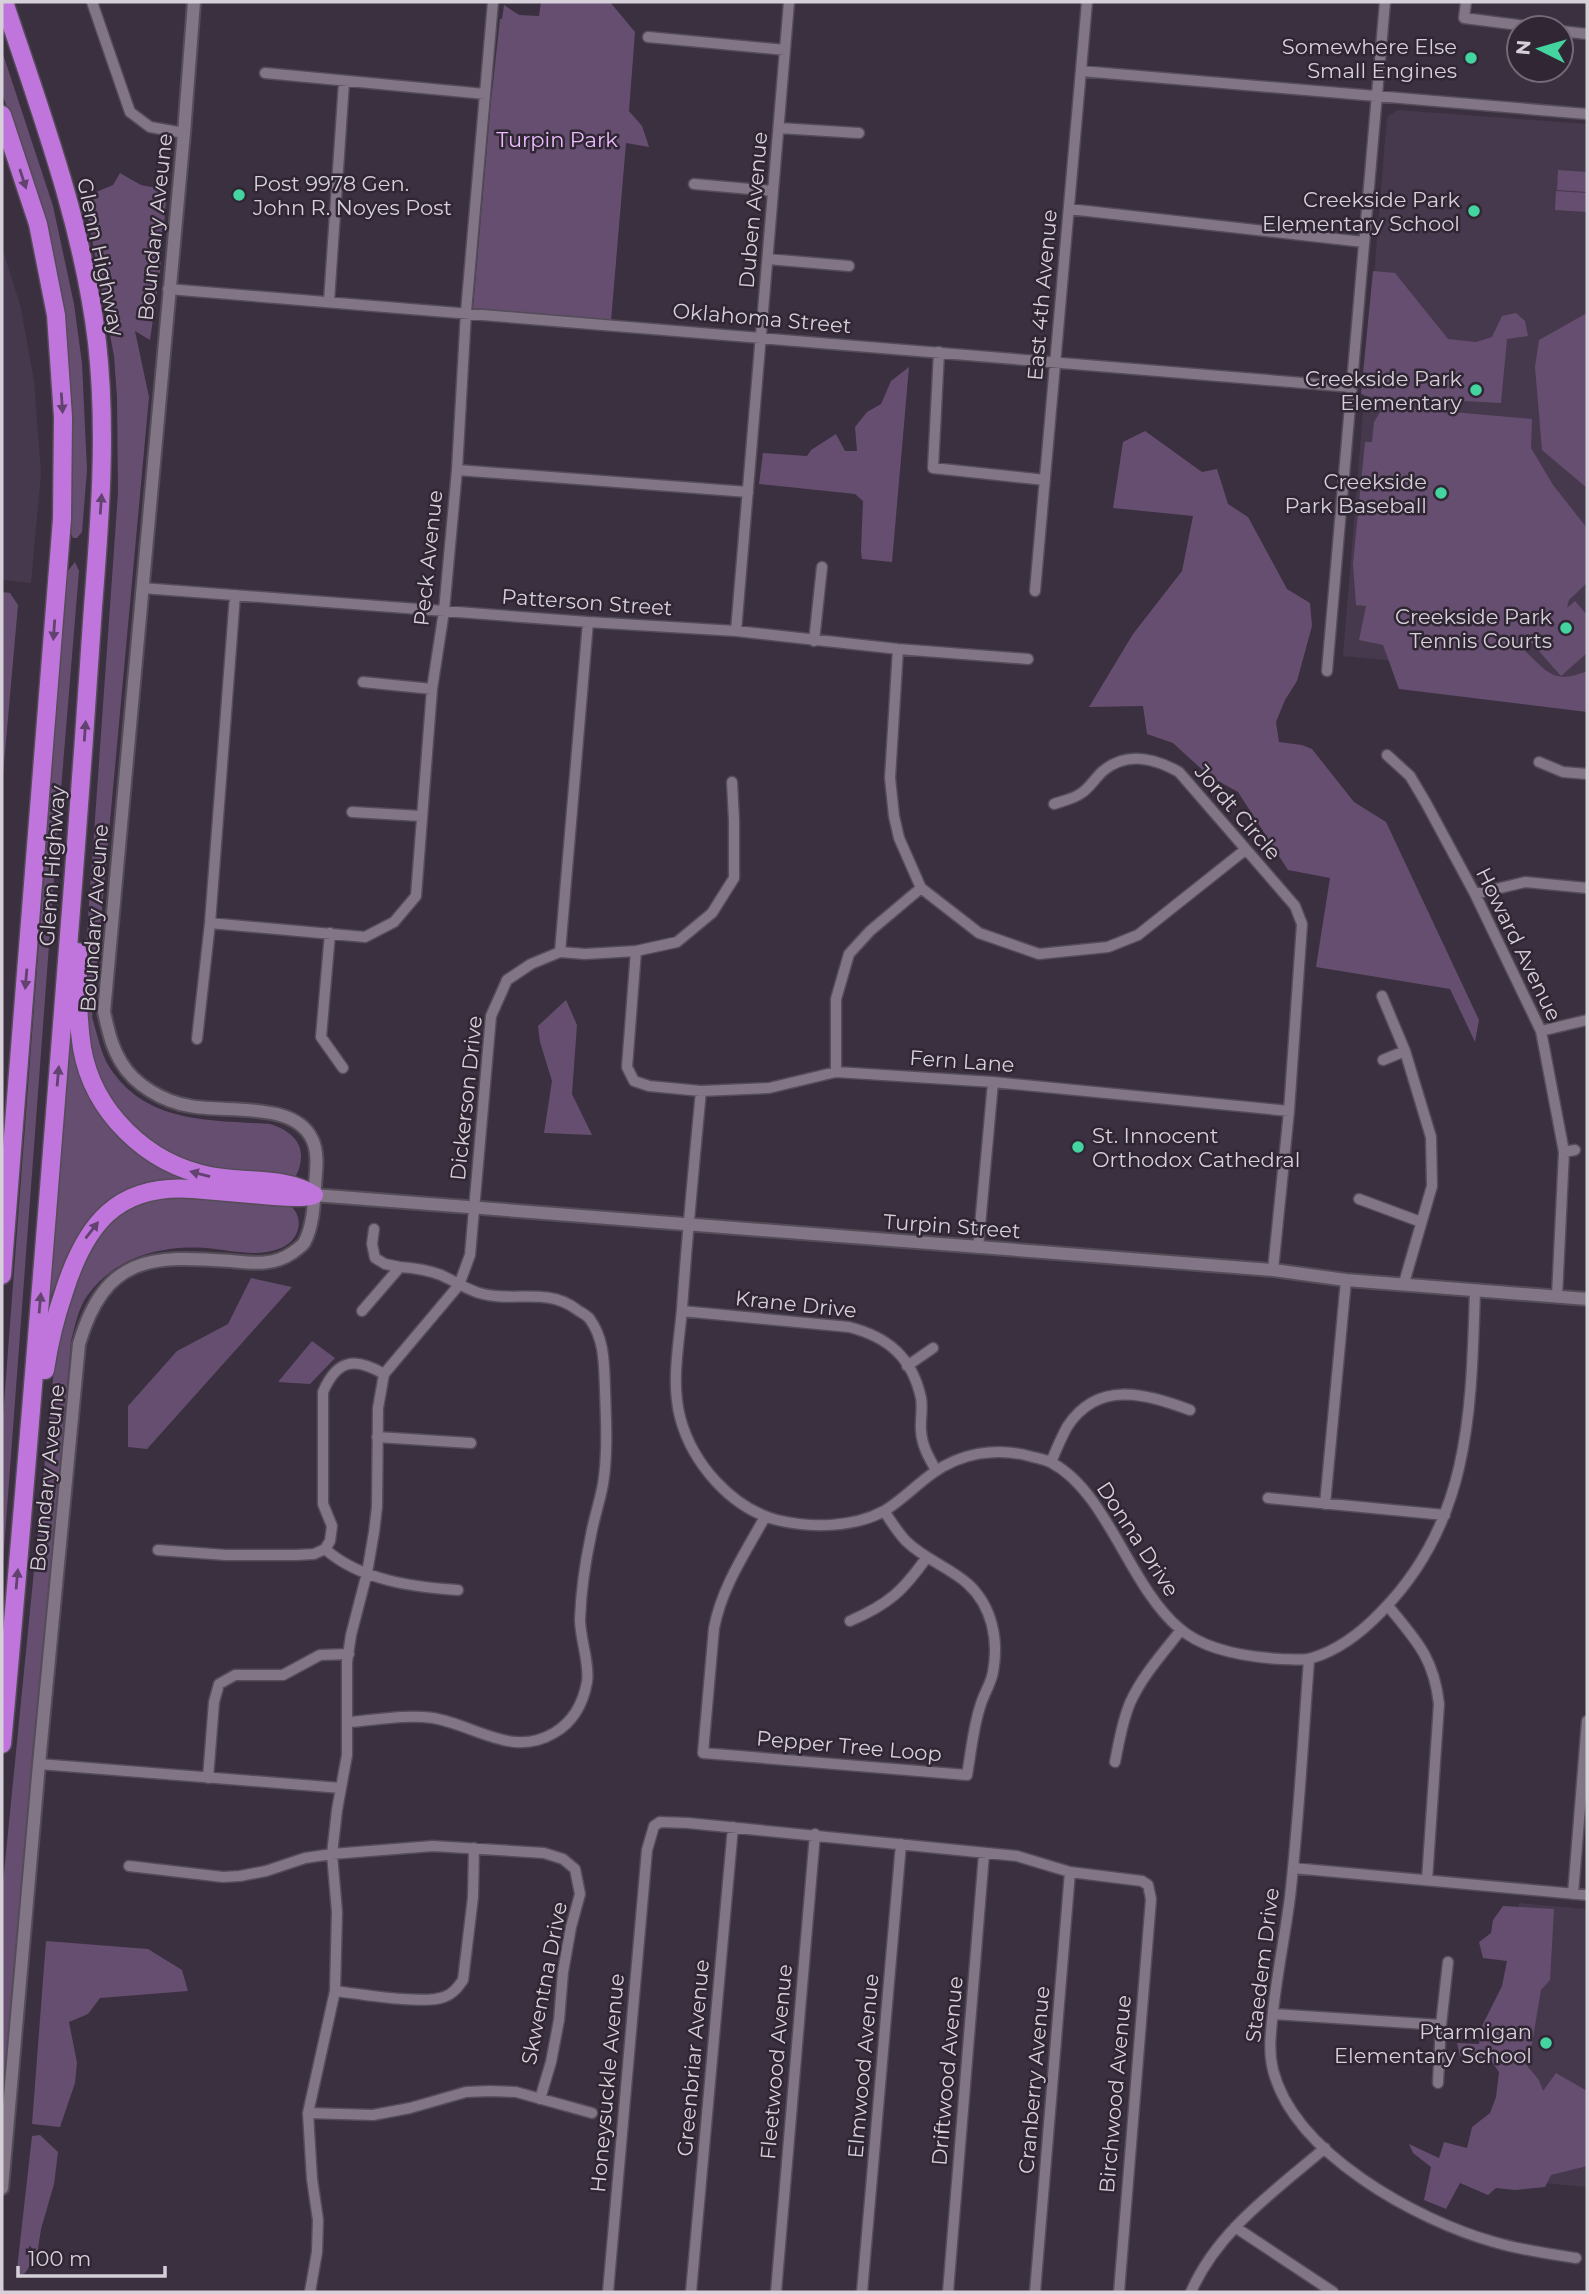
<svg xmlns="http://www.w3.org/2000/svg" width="1589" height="2294" font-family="Montserrat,sans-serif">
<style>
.built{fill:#47394d}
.green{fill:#664e70}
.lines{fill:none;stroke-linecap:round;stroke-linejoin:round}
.minor-casing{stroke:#544c57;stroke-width:13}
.tertiary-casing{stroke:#544c57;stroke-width:16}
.motorway-casing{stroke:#544c57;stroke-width:21}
.minor{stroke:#817586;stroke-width:10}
.tertiary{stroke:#817586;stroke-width:12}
.motorway{stroke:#c075dd;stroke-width:18}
.oneway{fill:#62426f}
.poi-dot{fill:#44d49f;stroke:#302634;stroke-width:2.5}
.labels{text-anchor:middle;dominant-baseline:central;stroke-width:5;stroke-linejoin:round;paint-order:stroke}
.poi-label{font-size:21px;fill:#d6d0d9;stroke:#302634;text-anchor:end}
.park-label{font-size:21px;fill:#ebbdff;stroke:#302634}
.street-label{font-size:21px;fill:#d6d0d9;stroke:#302634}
</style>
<rect width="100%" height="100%" fill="#3a303f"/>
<!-- built -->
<path class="built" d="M1397,110L1587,124V680L1343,656L1387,117Z
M2,247L21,308L34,381L41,473L31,583L2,580Z
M1519,1903L1587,1909V2187L1490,2178Z"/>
<!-- green -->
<path class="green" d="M541,2H610L635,32L629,111L642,126L649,147L626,143L611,321L473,308L491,101L500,19H502L504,5L519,15L539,16Z
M2,51L53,206L74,304L82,363L87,470L82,532L77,538H73L70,531L73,472L66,357L40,206L2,93Z
M1558,170L1587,172V192L1557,190Z
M120,173L141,185L167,190L160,271L150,340L135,331L149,397L92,1017C97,1033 101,1055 110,1068C147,1124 210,1120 270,1124C296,1132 309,1149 296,1176L288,1179C262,1175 233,1174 208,1168C156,1154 116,1119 96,1069C86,1044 86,1015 83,989L118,493L117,397L114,356L85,202L94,193L113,185Z
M1556,191L1587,193V212L1555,210Z
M1373,271L1395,273L1448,339L1476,342L1492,337L1502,316L1516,313L1525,321L1528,336L1507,339L1501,403L1425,399L1379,400L1361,394Z
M1587,313V488L1542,450L1535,367L1539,340Z
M909,367L892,562L862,559L861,551L863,501L855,494L759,484L763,453L807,456L811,450L836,434L845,451H857L855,427L867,412L881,404L891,381Z
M1384,406L1532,419L1531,448L1553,485L1587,528V583L1569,600L1567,608L1575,601L1587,615V653L1561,676L1530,641L1523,649C1548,672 1553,685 1587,671V712L1399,689L1383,645L1359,640L1366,606L1356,605L1353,564L1365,442H1372L1374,422Z
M1145,431L1202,472L1217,469L1228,504L1248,517L1287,589L1310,603L1312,626L1297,681L1285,700L1276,722L1279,742L1302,745L1312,749L1354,802L1386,822L1479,1020L1475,1042L1450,989L1316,967L1330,878L1288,870L1238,792L1209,776L1173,743L1147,734L1143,706L1089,707L1133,634L1182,571L1193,516L1113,508L1123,442Z
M75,562L79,571L57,838L2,1576V1430L67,572Z
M2,592L10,593L18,605L2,786Z
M566,1000L577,1025L572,1094L592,1135L544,1133L552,1081L540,1042L538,1026Z
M71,1031C74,1045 76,1059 80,1073C92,1115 129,1153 168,1171C182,1177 200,1180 215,1184L116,1197L95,1212L79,1234L66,1258L50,1299Z
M162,1196L291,1206C305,1219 299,1241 281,1248C258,1258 229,1250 206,1248C161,1245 115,1257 87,1296C78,1309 75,1326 71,1341L2,2118V1893L55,1359L65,1311L89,1250L100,1231L128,1210Z
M251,1278L292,1287L147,1449L128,1447V1406L177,1351L228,1324Z
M312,1341L335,1358L310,1384L278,1382Z
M1503,1906L1554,1909L1550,1980L1541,1990L1528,2067L1539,2080L1543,2091L1556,2073L1587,2091V2166L1551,2175L1545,2187L1515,2190L1496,2188L1488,2195L1460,2183L1446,2209L1424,2200L1431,2167L1413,2153L1409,2144L1439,2158L1444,2142L1467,2148L1472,2127L1490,2113L1496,2097L1499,2072L1490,2059L1460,2056L1457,2043L1479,2044L1482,2026L1502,1986L1507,1961L1483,1958L1479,1942L1491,1933L1493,1920Z
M46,1941L148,1949L182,1970L188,1991L100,1998L88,2014L69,2022L77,2063L75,2083L60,2127L32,2124Z
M40,2135L58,2152L54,2184L41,2229L37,2255L25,2273L16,2278L32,2136Z"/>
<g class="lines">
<!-- minor casing -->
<g class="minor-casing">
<path id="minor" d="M92,2L130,112L150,127L184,133
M1466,2L1464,18L1541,28
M1561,31L1587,34
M648,37L785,50
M1081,71L1587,114
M265,73L485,94
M779,128L859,133
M694,184L773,191
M1069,209L1364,242
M768,259L849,266
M168,289L1352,387
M329,301L344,82
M939,352L933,468L1045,480
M457,470L748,492
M142,588L588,622L736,631L898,649L1028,659
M1035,591L1087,2
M736,631L789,2
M814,641L822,567
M898,649L890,778L894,816L899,838L921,888L979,933L1039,954L1108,947L1138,935L1245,850
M1327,671L1385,2
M363,682L432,689
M1387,755L1410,776L1426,803L1475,894L1541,1031L1564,1152L1557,1296
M1539,762L1563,772L1587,774
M1054,804C1062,801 1073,799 1080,794C1089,789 1095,778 1103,771C1127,751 1154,758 1179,772L1295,906L1302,924L1289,1111L1273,1270
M352,812L421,816
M1475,894L1525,882L1587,888
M210,923L365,937L394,922L416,896L432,689L444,611L457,470L466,312L493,2
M330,933L321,1037L343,1068
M636,951L627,1067L634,1081L649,1086L701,1091L769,1088L836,1072L993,1082L1289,1111
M560,952L588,622
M1382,996L1405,1051L1431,1137L1432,1186L1404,1283
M1541,1031L1587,1020
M197,1039L210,923L235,595
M1383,1060L1405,1051
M836,1072V999L849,954L870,931L921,888
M701,1091C694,1164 687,1236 682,1309C679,1344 671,1382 680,1417C692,1463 731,1508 777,1520C810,1528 853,1528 884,1511C901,1501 916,1485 933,1473C961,1453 996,1447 1029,1456C1036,1458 1045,1459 1052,1463C1107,1492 1130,1587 1179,1628C1205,1651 1247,1657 1281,1659C1291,1659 1303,1661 1312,1658C1339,1650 1363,1631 1382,1611C1471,1520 1471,1410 1475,1291
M1564,1152L1575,1150
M1359,1199L1421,1222
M374,1229L372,1244L375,1258L385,1264L400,1267
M978,1248L993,1082
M682,1311L849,1327C888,1337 912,1357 921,1398C923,1408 920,1420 921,1431C922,1446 929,1458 936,1470
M907,1366L933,1348
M377,1437L471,1443
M1051,1462C1056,1450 1061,1438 1067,1427C1098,1379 1146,1394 1190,1410
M1268,1498L1445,1515
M1325,1504L1346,1280
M765,1517C745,1553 722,1587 714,1628L703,1753L967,1775C971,1753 973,1728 980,1707C983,1695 991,1684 993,1672C999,1640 992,1606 968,1584C949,1567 924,1559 906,1541C898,1533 891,1521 884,1511
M325,1549L330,1541L332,1526L323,1504V1392C337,1359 355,1357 384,1374
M158,1550L226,1555H296L314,1554L325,1549C360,1580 412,1587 458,1590
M1388,1606C1416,1640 1434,1658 1439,1704L1427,1880
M850,1621C889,1604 903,1591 927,1557
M1309,1660C1303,1739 1299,1818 1290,1897C1285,1936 1277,1973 1273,2012C1271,2031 1268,2050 1273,2070C1294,2153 1416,2220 1494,2242C1521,2250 1549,2254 1576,2258
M349,1722C376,1720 406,1714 433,1718C475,1725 512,1758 554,1733C573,1722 583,1704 587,1682C590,1664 580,1639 580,1619C581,1592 585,1563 591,1535C594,1518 600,1501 603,1484C608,1453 606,1420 605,1389C604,1365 605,1339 589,1318C586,1315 580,1312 576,1309C547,1287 512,1303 479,1293C466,1289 454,1281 441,1275C428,1270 414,1268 400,1267L362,1311
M1115,1762C1119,1742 1122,1722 1130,1703C1142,1676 1163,1653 1181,1630
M39,1764L341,1788
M208,1778L214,1702L219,1684L235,1675H283L320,1655L349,1654
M129,1866L223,1877L240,1876L266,1871L305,1858L332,1854L433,1846L544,1853L563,1859L575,1869L580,1894L571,1927L563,1972L559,2020L551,2062L540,2099
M1293,1868L1587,1895
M1573,1894L1587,1721
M335,1991C360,1994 423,2005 444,1997C453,1994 458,1987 463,1980L473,1897L474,1848
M1273,2014L1441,2025
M1438,2083L1441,2025L1448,1962
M308,2113L373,2115L410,2108L466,2092L490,2091L516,2092L592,2113
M1235,2227L1333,2292
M310,2292L317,2252L318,2220L312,2179L308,2113L335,1991L337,1912L332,1854L337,1810L347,1755V1662L351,1635L367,1573L374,1532L377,1507L378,1408L384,1374L459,1285L470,1255L491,1016L507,980L531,964L560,952L585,954L636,951L677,942L712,913L734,878V820L732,782
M608,2292L647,1850L654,1826L660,1822L688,1823L1017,1856L1070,1872L1142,1881L1148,1885L1151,1899L1119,2292
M691,2292L733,1827
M776,2292L815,1834
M862,2292L901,1844
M948,2292L984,1854
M1035,2292L1070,1872
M1191,2292C1217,2231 1276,2190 1325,2148"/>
</g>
<!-- tertiary casing -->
<g class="tertiary-casing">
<path id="tertiary" d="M314,1195L1273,1270L1346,1280L1587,1299
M2,2188L39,1764L79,1344C105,1256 150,1255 231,1261C253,1263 273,1266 292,1253C296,1250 301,1247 304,1243C313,1227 314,1204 315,1186C316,1171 319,1153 312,1139C294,1101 226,1113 190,1106C164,1102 134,1085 121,1062C111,1046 108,1029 104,1012L184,133L194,2"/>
</g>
<!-- motorway casing -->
<g class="motorway-casing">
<path id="motorway" d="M2,115L38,224L56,315L63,417L62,519L2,1275
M78,952C78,984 77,1016 82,1048C93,1112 147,1164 210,1176C244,1183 284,1176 314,1195
M45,1370C49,1343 55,1318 64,1292C85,1225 117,1183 193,1189C216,1191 240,1193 263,1195C279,1196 295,1199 311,1196
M2,1744C29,1454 51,1163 74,872C81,784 87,695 93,607C100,519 107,430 97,342C83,225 41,113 4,2"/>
</g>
<!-- minor -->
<use href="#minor" class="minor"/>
<!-- tertiary -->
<use href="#tertiary" class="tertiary"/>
<!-- motorway -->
<use href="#motorway" class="motorway"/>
</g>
<!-- one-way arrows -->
<defs><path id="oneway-solid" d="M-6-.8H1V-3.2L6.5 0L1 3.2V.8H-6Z" transform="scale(1.75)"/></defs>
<g class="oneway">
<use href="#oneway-solid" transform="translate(23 179) rotate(72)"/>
<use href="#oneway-solid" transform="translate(62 403) rotate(86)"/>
<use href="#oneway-solid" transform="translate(101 504) rotate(-86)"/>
<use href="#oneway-solid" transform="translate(54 630) rotate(94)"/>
<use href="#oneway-solid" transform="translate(85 731) rotate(-86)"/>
<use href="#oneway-solid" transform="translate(26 979) rotate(95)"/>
<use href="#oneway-solid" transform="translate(58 1076) rotate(-85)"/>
<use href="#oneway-solid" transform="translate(200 1174) rotate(-165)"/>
<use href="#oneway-solid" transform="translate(92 1230) rotate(-52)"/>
<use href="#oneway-solid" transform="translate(40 1303) rotate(-85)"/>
<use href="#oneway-solid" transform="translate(17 1579) rotate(-85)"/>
</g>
<!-- markers -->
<g class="poi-dot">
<circle cx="1471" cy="58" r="7"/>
<circle cx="239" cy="195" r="7"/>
<circle cx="1474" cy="211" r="7"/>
<circle cx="1476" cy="390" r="7"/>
<circle cx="1441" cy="493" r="7"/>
<circle cx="1566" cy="628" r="7"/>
<circle cx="1078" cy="1147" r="7"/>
<circle cx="1546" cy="2043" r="7"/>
</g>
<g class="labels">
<!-- poi labels -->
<g class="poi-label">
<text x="1457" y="46">Somewhere Else<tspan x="1457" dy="24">Small Engines</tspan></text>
<text x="253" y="183" text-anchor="start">Post 9978 Gen.<tspan x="253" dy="24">John R. Noyes Post</tspan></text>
<text x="1460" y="199">Creekside Park<tspan x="1460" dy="24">Elementary School</tspan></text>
<text x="1462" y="378">Creekside Park<tspan x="1462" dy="24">Elementary</tspan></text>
<text x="1427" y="481">Creekside<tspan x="1427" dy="24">Park Baseball</tspan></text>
<text x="1552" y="616">Creekside Park<tspan x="1552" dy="24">Tennis Courts</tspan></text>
<text x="1092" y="1135" text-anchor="start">St. Innocent<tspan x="1092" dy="24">Orthodox Cathedral</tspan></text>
<text x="1532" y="2031">Ptarmigan<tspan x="1532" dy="24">Elementary School</tspan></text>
</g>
<!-- park labels -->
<g class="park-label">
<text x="557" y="139">Turpin Park</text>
</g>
<!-- street labels -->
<g class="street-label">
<text transform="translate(753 210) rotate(-85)">Duben Avenue</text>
<text transform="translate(155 227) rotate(-84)">Boundary Aveune</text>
<text transform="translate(101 257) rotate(78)">Glenn Highway</text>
<text transform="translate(1042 295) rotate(-85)">East 4th Avenue</text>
<text transform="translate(762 318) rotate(5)">Oklahoma Street</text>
<text transform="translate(428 558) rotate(-84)">Peck Avenue</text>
<text transform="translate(587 602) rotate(4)">Patterson Street</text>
<text transform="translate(1238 812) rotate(49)">Jordt Circle</text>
<text transform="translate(52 866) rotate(-86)">Glenn Highway</text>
<text transform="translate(94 918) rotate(-86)">Boundary Aveune</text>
<text transform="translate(1519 944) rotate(64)">Howard Avenue</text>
<text transform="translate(962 1061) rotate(4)">Fern Lane</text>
<text transform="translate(466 1098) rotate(-84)">Dickerson Drive</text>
<text transform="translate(952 1226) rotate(4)">Turpin Street</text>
<text transform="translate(796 1304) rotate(6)">Krane Drive</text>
<text transform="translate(47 1478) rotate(-84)">Boundary Aveune</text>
<text transform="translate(1138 1539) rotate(57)">Donna Drive</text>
<text transform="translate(849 1746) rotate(5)">Pepper Tree Loop</text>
<text transform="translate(1262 1965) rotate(-83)">Staedem Drive</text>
<text transform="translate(544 1983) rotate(-79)">Skwentna Drive</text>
<text transform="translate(693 2058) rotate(-85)">Greenbriar Avenue</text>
<text transform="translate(776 2062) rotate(-85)">Fleetwood Avenue</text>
<text transform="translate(863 2066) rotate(-85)">Elmwood Avenue</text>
<text transform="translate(947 2071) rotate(-85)">Driftwood Avenue</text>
<text transform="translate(1034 2080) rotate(-85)">Cranberry Avenue</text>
<text transform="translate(607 2083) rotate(-85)">Honeysuckle Avenue</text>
<text transform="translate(1115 2094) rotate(-85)">Birchwood Avenue</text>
</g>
</g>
<!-- border -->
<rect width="1589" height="2294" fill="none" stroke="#d6d0d9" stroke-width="7"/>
<!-- north arrow -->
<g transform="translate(1540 49) rotate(275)"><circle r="33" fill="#302634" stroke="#726a76" stroke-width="2"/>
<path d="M0-5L12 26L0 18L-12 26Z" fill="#44d49f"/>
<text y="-10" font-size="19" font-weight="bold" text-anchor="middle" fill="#d6d0d9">N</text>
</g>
<!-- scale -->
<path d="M18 2266v10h147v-10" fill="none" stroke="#d6d0d9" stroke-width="3.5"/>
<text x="28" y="2266" font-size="21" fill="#d6d0d9" stroke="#302634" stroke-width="5" paint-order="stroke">100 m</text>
</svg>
